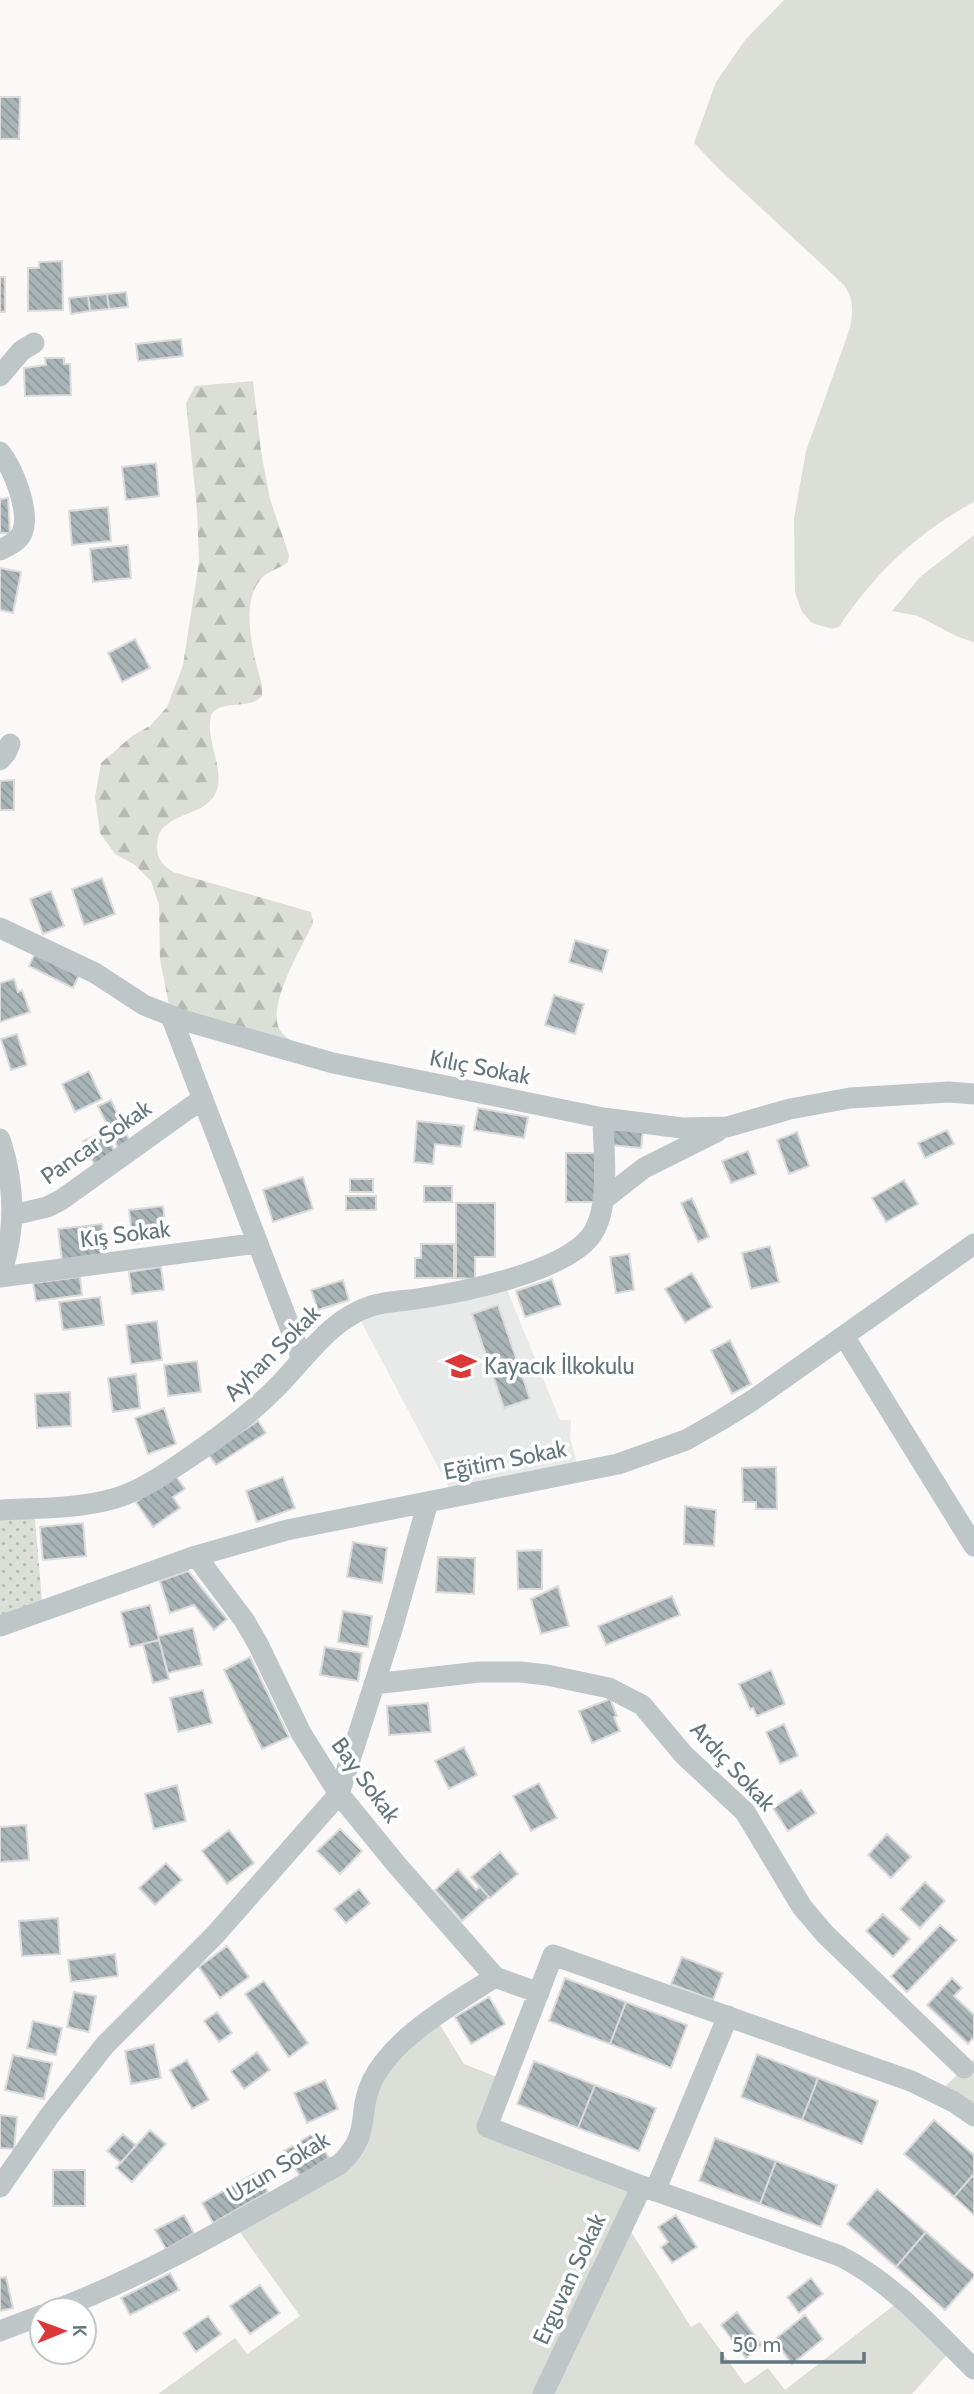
<svg xmlns="http://www.w3.org/2000/svg" width="974" height="2394" font-family="Cabin,sans-serif">
<style>
.built{fill:#e8e9e9}
.grass{fill:#dcdfd7}
.forest{fill:url(#forest-firs)}
.park{fill:url(#park-dots)}
.building{fill:url(#building-back-hatch);stroke:#dcdbda;stroke-width:2}
.lines{fill:none;stroke-linecap:round;stroke-linejoin:round}
.minor{stroke:#bfc6c7;stroke-width:21}
.labels{text-anchor:middle;dominant-baseline:central;stroke-width:7;stroke-linejoin:round;paint-order:stroke}
.street-label{font-size:23px;fill:#62767b;stroke:#fff}
.poi-label{font-size:23px;fill:#62767b;stroke:#fff;text-anchor:start}
</style>
<defs>
<pattern id="forest-firs" width="22" height="20" patternUnits="userSpaceOnUse" patternTransform="scale(1.75)"><rect width="22" height="20" fill="#dcdfd7"/><path d="M5 1l3.5 6h-7zM16 11l3.5 6h-7z" fill="#b6b9b3"/></pattern>
<pattern id="park-dots" width="8" height="8" patternUnits="userSpaceOnUse" patternTransform="scale(1.75)"><rect width="8" height="8" fill="#dcdfd7"/><path d="M2 2h.1M6 6h.1" fill="none" stroke="#b6b9b3" stroke-width="1.8" stroke-linecap="round"/></pattern>
<pattern id="building-back-hatch" width="6" height="6" patternUnits="userSpaceOnUse" patternTransform="scale(1.75)"><rect width="6" height="6" fill="#a9b4b7"/><path d="M-1 5l2 2M0 0l6 6M5-1l2 2" fill="none" stroke="#8d979a"/></pattern>
</defs>
<rect width="100%" height="100%" fill="#faf9f8"/>
<!-- built -->
<path class="built" d="M503,1280L560,1420H571L570,1437L579,1472L454,1497L356,1312Z"/>
<!-- grass -->
<path class="grass" d="M784,0H974V502C918,532 874,574 839,627L832,629L812,623L802,612L795,593L794,518L806,451L850,328C853,312 854,299 844,285L720,170L694,143L716,82L745,40Z
M974,535V642L958,637L918,616L892,611L920,577Z
M434,2015L464,2064L505,2080L487,2127L642,2186L625,2222L691,2327L700,2322L745,2384L768,2368L785,2390L902,2299L953,2348L912,2394H158L235,2338L247,2354L300,2316L234,2224L340,2164L372,2081Z
M974,2059V2116L938,2093Z"/>
<!-- forest -->
<path class="forest" d="M253,381L261,451L270,499L289,555L288,562C280,569 269,570 261,579C239,603 254,658 262,685V696C250,710 226,699 212,713C202,739 231,775 212,799C196,818 158,814 157,845C156,858 163,865 173,872L311,912L313,923C303,946 261,1013 283,1034C289,1040 299,1045 306,1049L171,1016L160,959L159,905L151,881L135,865L115,854L100,833L95,797L101,763L132,736L151,725L167,707L183,665L199,561L197,510L186,403L195,386Z"/>
<!-- park -->
<path class="park" d="M34,1508L43,1611L0,1626V1510Z"/>
<!-- building -->
<path class="building" d="M0,97H20L19,139H0Z
M62,261L63,310L28,311V268H39V262Z
M0,277H5V312H0Z
M126,292L128,307L109,309L107,294Z
M107,294L109,309L90,311L88,296Z
M88,296L90,311L71,314L69,298Z
M181,339L183,356L138,361L136,344Z
M45,358H64V364H70L71,395L25,396L24,368L46,365Z
M156,463L159,496L126,500L122,467Z
M8,498L10,533H0V499Z
M108,507L111,541L72,545L69,511Z
M128,545L131,578L93,582L90,549Z
M0,568L21,572L13,613L0,610Z
M135,639L150,668L122,682L108,653Z
M14,780V810H0V781Z
M102,878L115,914L84,925L72,889Z
M51,891L64,926L43,934L30,899Z
M575,940L608,950L602,972L569,962Z
M35,953L79,975L73,988L29,966Z
M14,979L18,992L22,990L30,1012L0,1022V983Z
M554,995L584,1004L575,1034L545,1025Z
M17,1034L27,1065L11,1070L1,1039Z
M89,1071L102,1099L75,1112L62,1084Z
M111,1100L130,1142L118,1148L98,1106Z
M478,1108L528,1117L524,1138L474,1130Z
M417,1121L464,1126L461,1147L435,1144L433,1164L414,1162Z
M613,1127L643,1130L641,1148L611,1145Z
M947,1130L954,1144L925,1158L918,1143Z
M105,1131L116,1154L94,1164L83,1141Z
M797,1132L809,1166L789,1174L777,1140Z
M748,1151L756,1174L731,1183L722,1161Z
M566,1153H595V1202H566Z
M303,1177L313,1209L273,1222L263,1190Z
M350,1179H373V1192H350Z
M904,1180L918,1204L886,1222L872,1198Z
M424,1186H452V1202H424Z
M346,1196H376V1210H346Z
M692,1198L709,1237L698,1242L681,1203Z
M456,1203H495V1257H475V1279L456,1278Z
M163,1206L167,1239L133,1244L129,1210Z
M102,1224L106,1255L62,1260L58,1229Z
M421,1244H454V1278H415V1258H421Z
M770,1246L779,1282L751,1289L742,1253Z
M629,1254L634,1290L616,1293L610,1257Z
M161,1267L164,1290L132,1294L129,1272Z
M692,1273L712,1307L685,1323L665,1289Z
M80,1277L82,1295L36,1301L33,1283Z
M552,1279L561,1305L525,1317L516,1291Z
M343,1280L349,1300L318,1310L311,1290Z
M100,1297L104,1325L63,1330L59,1302Z
M498,1305L530,1399L504,1408L472,1314Z
M157,1321L162,1360L131,1364L126,1325Z
M730,1340L751,1384L732,1394L711,1350Z
M197,1361L201,1392L168,1396L164,1365Z
M136,1374L140,1408L113,1412L108,1378Z
M70,1392L71,1426L37,1428L35,1394Z
M164,1408L176,1444L148,1454L135,1418Z
M258,1421L266,1433L216,1465L208,1454Z
M776,1467L777,1509H756V1502H743L742,1468Z
M174,1474L185,1489L173,1497L180,1508L153,1527L136,1502Z
M283,1477L295,1508L257,1522L246,1491Z
M685,1506L716,1510L714,1546L684,1544Z
M83,1523L86,1556L43,1560L40,1527Z
M353,1542L387,1548L382,1583L347,1577Z
M542,1550V1589H518L517,1551Z
M438,1557L475,1558L474,1594L436,1592Z
M188,1571L227,1619L214,1630L194,1605L170,1613L160,1581Z
M558,1586L569,1626L541,1634L531,1599Z
M672,1596L680,1615L606,1645L598,1626Z
M150,1605L159,1640L130,1647L121,1612Z
M343,1611L372,1616L368,1647L338,1642Z
M193,1628L202,1665L168,1673L158,1636Z
M159,1640L169,1679L153,1683L143,1644Z
M325,1647L362,1653L358,1681L320,1675Z
M250,1657L289,1737L262,1749L224,1670Z
M771,1670L785,1704L757,1716L753,1708L750,1709L739,1684Z
M203,1690L212,1723L178,1732L170,1698Z
M610,1699L617,1716L614,1717L620,1731L592,1743L579,1711Z
M428,1703L431,1732L389,1735L387,1706Z
M784,1724L798,1756L780,1764L766,1732Z
M464,1747L477,1775L449,1789L435,1761Z
M539,1783L557,1818L531,1831L513,1796Z
M177,1785L186,1821L154,1829L145,1794Z
M801,1790L816,1813L788,1831L773,1808Z
M26,1825L29,1860L0,1862V1827Z
M340,1829L362,1851L340,1874L317,1851Z
M229,1830L254,1863L227,1884L202,1851Z
M887,1834L911,1857L891,1878L868,1855Z
M500,1852L518,1874L490,1898L471,1877Z
M166,1863L182,1880L155,1905L139,1888Z
M458,1869L476,1890L480,1887L489,1897L462,1921L435,1890Z
M925,1882L945,1901L920,1928L900,1909Z
M359,1889L370,1903L346,1923L334,1909Z
M883,1914L910,1939L893,1957L866,1931Z
M58,1918L60,1954L22,1956L19,1921Z
M940,1925L957,1940L907,1992L891,1976Z
M227,1946L249,1977L220,1998L199,1967Z
M115,1954L118,1976L71,1982L68,1960Z
M682,1957L723,1973L713,2000L671,1984Z
M565,1978L626,2002L610,2044L549,2021Z
M952,1978L962,1988L954,1996L974,2015V2037L968,2044L927,2005Z
M264,1981L308,2043L289,2057L245,1994Z
M74,1992L96,1996L89,2032L67,2027Z
M489,1997L505,2024L471,2044L455,2017Z
M626,2002L687,2025L671,2068L610,2044Z
M217,2012L232,2033L219,2042L204,2021Z
M33,2021L62,2028L56,2055L27,2048Z
M154,2044L161,2078L131,2084L125,2051Z
M257,2052L270,2070L244,2089L231,2071Z
M757,2054L818,2078L802,2120L741,2097Z
M13,2055L52,2063L44,2099L5,2090Z
M187,2060L209,2100L192,2109L170,2070Z
M534,2061L595,2085L578,2128L517,2104Z
M818,2078L878,2101L862,2144L802,2120Z
M325,2080L338,2109L307,2123L294,2093Z
M595,2085L656,2108L639,2151L578,2128Z
M0,2115L17,2117L14,2149L0,2148Z
M934,2120L974,2155V2174L954,2197L904,2154Z
M150,2130L166,2144L132,2182L116,2168Z
M314,2133L329,2158L300,2176L284,2151Z
M123,2134L136,2145L121,2163L107,2151Z
M715,2138L776,2161L760,2204L699,2181Z
M776,2161L837,2185L821,2227L760,2204Z
M53,2170H85V2206H53Z
M257,2172L268,2192L213,2223L202,2203Z
M974,2174V2215L954,2197Z
M877,2189L926,2232L896,2267L847,2224Z
M184,2215L194,2233L166,2249L155,2230Z
M676,2215L697,2247L672,2263L661,2247L668,2242L658,2227Z
M926,2232L974,2274V2277L945,2310L896,2267Z
M170,2273L179,2290L130,2315L121,2298Z
M6,2277L13,2308L0,2311V2278Z
M811,2278L823,2294L799,2313L787,2297Z
M260,2285L280,2313L250,2334L230,2306Z
M737,2312L762,2345L746,2358L721,2325Z
M805,2315L823,2339L792,2364L774,2340Z
M208,2316L221,2334L196,2352L183,2333Z"/>
<g class="lines">
<!-- minor -->
<path class="minor" d="M0,376L21,351L34,343
M0,452C13,468 31,512 22,533C18,542 8,546 0,550
M0,760L6,753L10,744
M0,928L95,973L144,1005L182,1020L333,1063L603,1118L682,1128L727,1127L790,1109L850,1098L949,1092L974,1094
M171,1016L302,1359
M0,1139C15,1185 17,1230 0,1276
M603,1200L644,1168L718,1131
M13,1215L47,1207L61,1200L202,1099
M0,1277L258,1243
M844,1336L974,1546
M0,1510C38,1508 79,1509 116,1498C139,1491 161,1477 181,1463C217,1439 250,1415 280,1384C308,1355 331,1319 371,1306C387,1301 406,1301 423,1298C467,1291 562,1272 590,1237C612,1209 603,1151 603,1118
M196,1556L244,1620L258,1644L301,1733L339,1794L396,1864L495,1977L539,1993
M0,1626L196,1556L287,1530L618,1464L686,1440L721,1420L753,1400L974,1244
M374,1684L479,1672H520L547,1675L609,1688L642,1705L684,1755L745,1812L802,1907L825,1934L964,2068
M974,2116L954,2102L911,2081L553,1955L487,2127L642,2186L840,2256C893,2283 932,2328 974,2369
M0,2187L50,2115L105,2045L214,1936L339,1794L393,1626L428,1502
M655,2191L728,2016
M55,2310C155,2272 247,2216 340,2164C373,2132 356,2115 372,2081C394,2036 455,2003 495,1977
M0,2331L42,2315
M543,2394L642,2186"/>
</g>
<!-- icons -->
<defs>
<g id="school-bare" transform="scale(2.415)"><path d="M0-5L7-2L0 1L-7-2ZM-4 1L0 2.5L4 1V4Q0 6-4 4Z" fill="#da3839" stroke="#fff" stroke-width="2.5" paint-order="stroke"/></g>
</defs>
<g fill-rule="evenodd">
<use href="#school-bare" x="461" y="1366"/>
</g>
<g class="labels">
<!-- street labels -->
<g class="street-label">
<text transform="translate(480 1067) rotate(11)">Kılıç Sokak</text>
<text transform="translate(96 1142) rotate(-35)">Pancar Sokak</text>
<text transform="translate(125 1234) rotate(-7)">Kış Sokak</text>
<text transform="translate(272 1353) rotate(-45)">Ayhan Sokak</text>
<text transform="translate(505 1460) rotate(-11)">Eğitim Sokak</text>
<text transform="translate(733 1766) rotate(47)">Ardıç Sokak</text>
<text transform="translate(366 1780) rotate(54)">Bay Sokak</text>
<text transform="translate(278 2167) rotate(-31)">Uzun Sokak</text>
<text transform="translate(569 2279) rotate(-65)">Erguvan Sokak</text>
</g>
<!-- poi labels -->
<g class="poi-label">
<text x="484" y="1366">Kayacık İlkokulu</text>
</g>
</g>
<!-- north arrow -->
<g transform="translate(63 2331) rotate(89)"><circle r="33" fill="#ffffff" stroke="#c0c8ca" stroke-width="2"/>
<path d="M0-5L12 26L0 18L-12 26Z" fill="#da3839"/>
<text y="-10" font-size="19" font-weight="bold" text-anchor="middle" fill="#62767b">K</text>
</g>
<!-- scale -->
<path d="M722 2352v10h142v-10" fill="none" stroke="#62767b" stroke-width="3.5"/>
<text x="732" y="2352" font-size="21" fill="#62767b" stroke="#ffffff" stroke-width="5" paint-order="stroke">50 m</text>
</svg>
